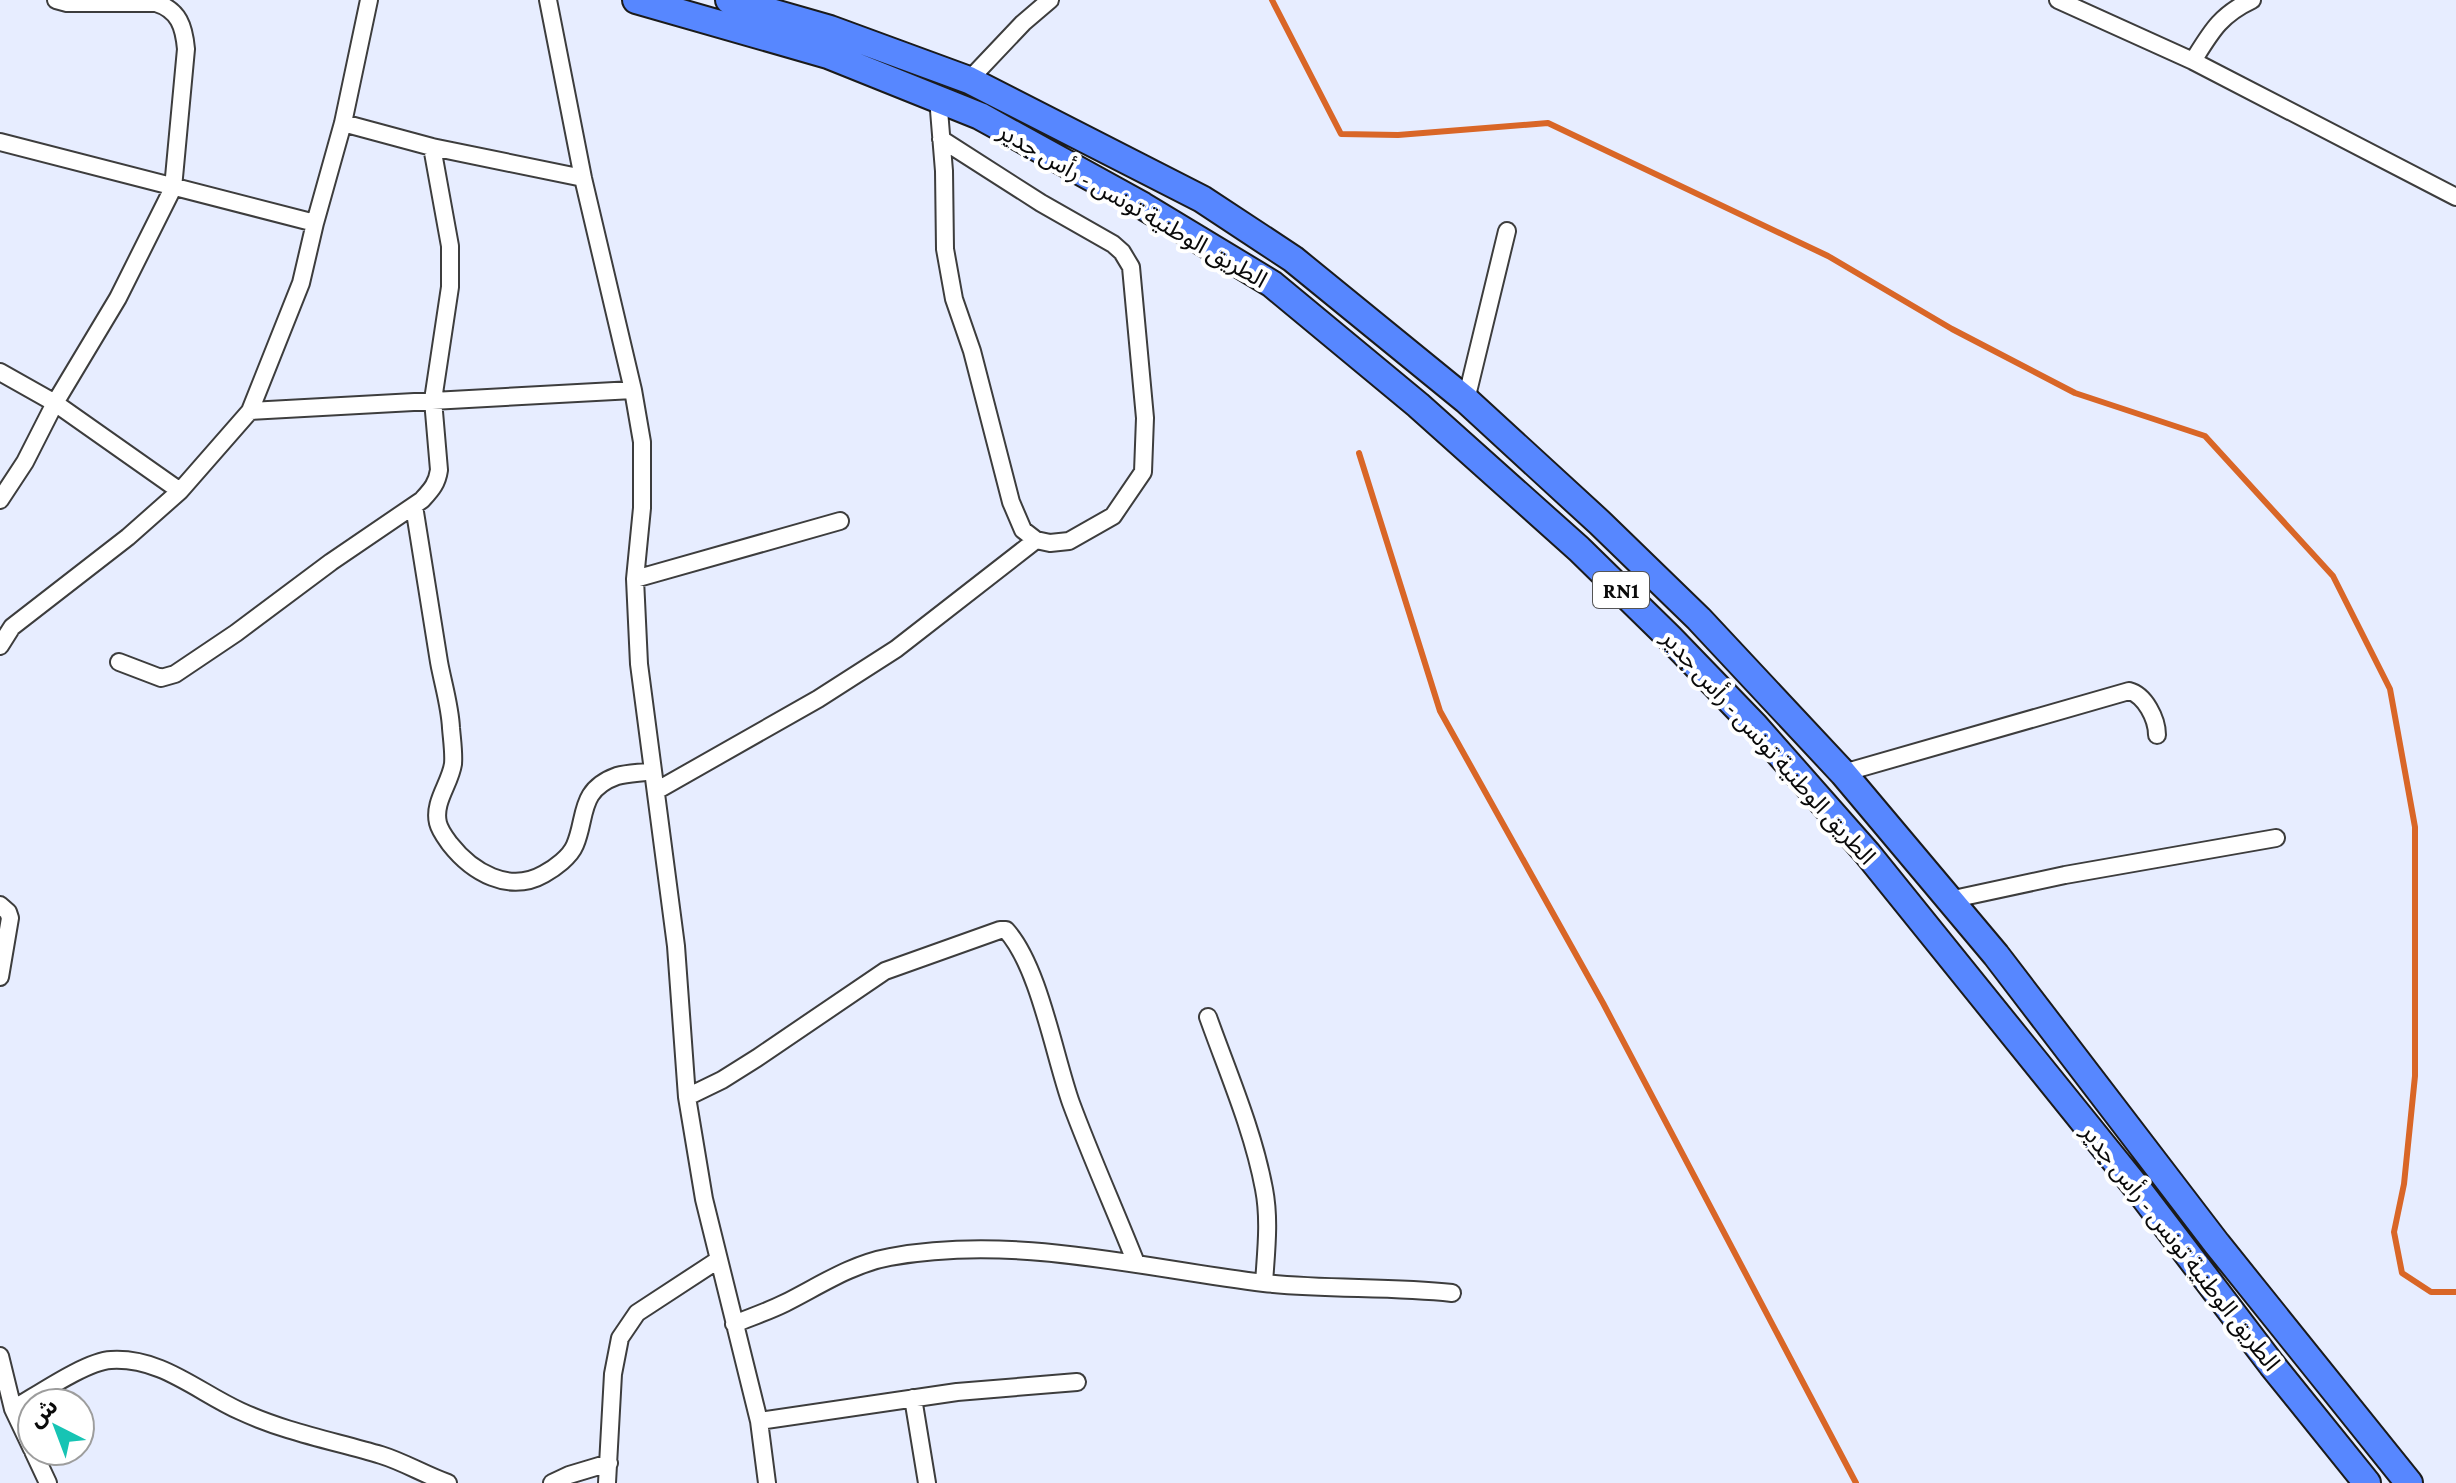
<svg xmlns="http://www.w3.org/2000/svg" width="2456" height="1483" font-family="'Crimson Pro','Noto Sans Arabic',serif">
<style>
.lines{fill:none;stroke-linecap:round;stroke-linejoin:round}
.stream{stroke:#d96627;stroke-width:6}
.minor-casing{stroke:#3d3d3d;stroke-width:20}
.primary-casing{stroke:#1b1b1b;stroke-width:30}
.minor{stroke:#fff;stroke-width:16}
.primary{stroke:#5787ff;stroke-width:26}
.labels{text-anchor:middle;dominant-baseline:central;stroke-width:8;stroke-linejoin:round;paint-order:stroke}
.shield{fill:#fff;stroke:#545454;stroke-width:2}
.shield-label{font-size:22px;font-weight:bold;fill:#0a0a0a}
.street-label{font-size:24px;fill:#0a0a0a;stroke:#fff}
</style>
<rect width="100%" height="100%" fill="#e7edff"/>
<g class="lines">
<!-- stream -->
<path class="stream" d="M1272,0L1341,134L1398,135L1548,123L1828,256L1952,329L2075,393L2205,436L2333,576L2390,689L2415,827V1076L2404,1184L2394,1232L2402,1273L2431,1292H2456
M1359,453L1440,711L1603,1003L1856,1483"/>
<!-- minor casing -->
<g class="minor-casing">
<path id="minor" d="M548,0L583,178L633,390L642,442V508L635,579L639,664L676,946L687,1097L704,1199L759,1421L767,1483
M2058,0L2193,61L2456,197
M2193,61C2211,32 2220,15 2252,0
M969,80L1023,23L1050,0
M938,98L944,171L945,249L954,299L972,351L1011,502L1023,530L1036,540L1050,543L1069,541L1113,516L1143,472L1145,418L1131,267L1122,252L1113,244L1041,203L941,139
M343,123L432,147L583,178
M0,142L315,223
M0,372L55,403L180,491
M1466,400L1507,231
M250,411L633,390
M0,500L25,462L55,403L118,298L173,188L186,49C184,27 179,10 156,3H67L56,0
M414,506C422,558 431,610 439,662C443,684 450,706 451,728C452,740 454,753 453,764C450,784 433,802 438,823C440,831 445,837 450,844C472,872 509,894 544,874C555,868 570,857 575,845C587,817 578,790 617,776C628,773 642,773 653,771
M635,579L840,521
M0,646L12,627L128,537L180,491L250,411L301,283L315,223L343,123L369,0
M119,662L161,678L175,674L236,633L331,562L422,500C431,490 437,484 439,470L433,400L450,287V246L432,147
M1843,773L2129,691C2145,695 2157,719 2157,735
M656,791L818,699L896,649L1036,540
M1949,900L2065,875L2276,838
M0,905L8,912L10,918L0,977
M1208,1017C1228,1073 1253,1130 1264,1189C1270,1220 1266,1252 1264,1283
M687,1097L722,1080L757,1058L885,971L1000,930H1006C1039,966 1054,1055 1071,1103C1091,1157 1115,1210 1136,1263
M734,1324C751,1317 769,1311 785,1303C819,1286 851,1264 890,1257C1015,1234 1141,1268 1264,1283C1327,1290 1390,1286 1452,1293
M0,1356L13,1409L32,1449
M913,1398L927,1483
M13,1409C36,1396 86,1361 111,1360C161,1357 198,1392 240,1411C285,1432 334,1441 381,1455C404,1462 425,1475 448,1483
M759,1421L957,1392L1077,1382
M33,1451L48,1483
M552,1483L569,1475L609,1463
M607,1483L613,1374L620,1338L637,1313L718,1260"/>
</g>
<!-- primary casing -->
<g class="primary-casing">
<path id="primary" d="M636,0L828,55L980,116L1143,206L1272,284L1418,405L1579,549L1669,637L1755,726L1867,853L2138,1189L2272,1365L2367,1483
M729,0L830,29L969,80L1202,199L1293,259L1466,400L1600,523L1699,619L1843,773L1996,955L2217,1244L2409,1483"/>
</g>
<!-- minor -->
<use href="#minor" class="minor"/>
<!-- primary -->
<use href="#primary" class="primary"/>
</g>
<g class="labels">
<!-- shield labels -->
<rect class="shield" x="1593" y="572" width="56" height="36" rx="6"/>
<g class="shield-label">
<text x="1621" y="590">RN1</text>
</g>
<!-- street labels -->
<g class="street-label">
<text transform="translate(1133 205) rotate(30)">الطريق الوطنية تونس - رأس جدير</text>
<text transform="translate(1769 747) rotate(48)">الطريق الوطنية تونس - رأس جدير</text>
<text transform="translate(2181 1247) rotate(52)">الطريق الوطنية تونس - رأس جدير</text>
</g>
</g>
<!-- north arrow -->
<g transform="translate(56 1427) rotate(318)"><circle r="38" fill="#ffffff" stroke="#9d9d9d" stroke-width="2"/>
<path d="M0-6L14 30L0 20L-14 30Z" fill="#17c4b4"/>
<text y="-12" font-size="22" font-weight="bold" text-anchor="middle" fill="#0a0a0a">ش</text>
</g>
</svg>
